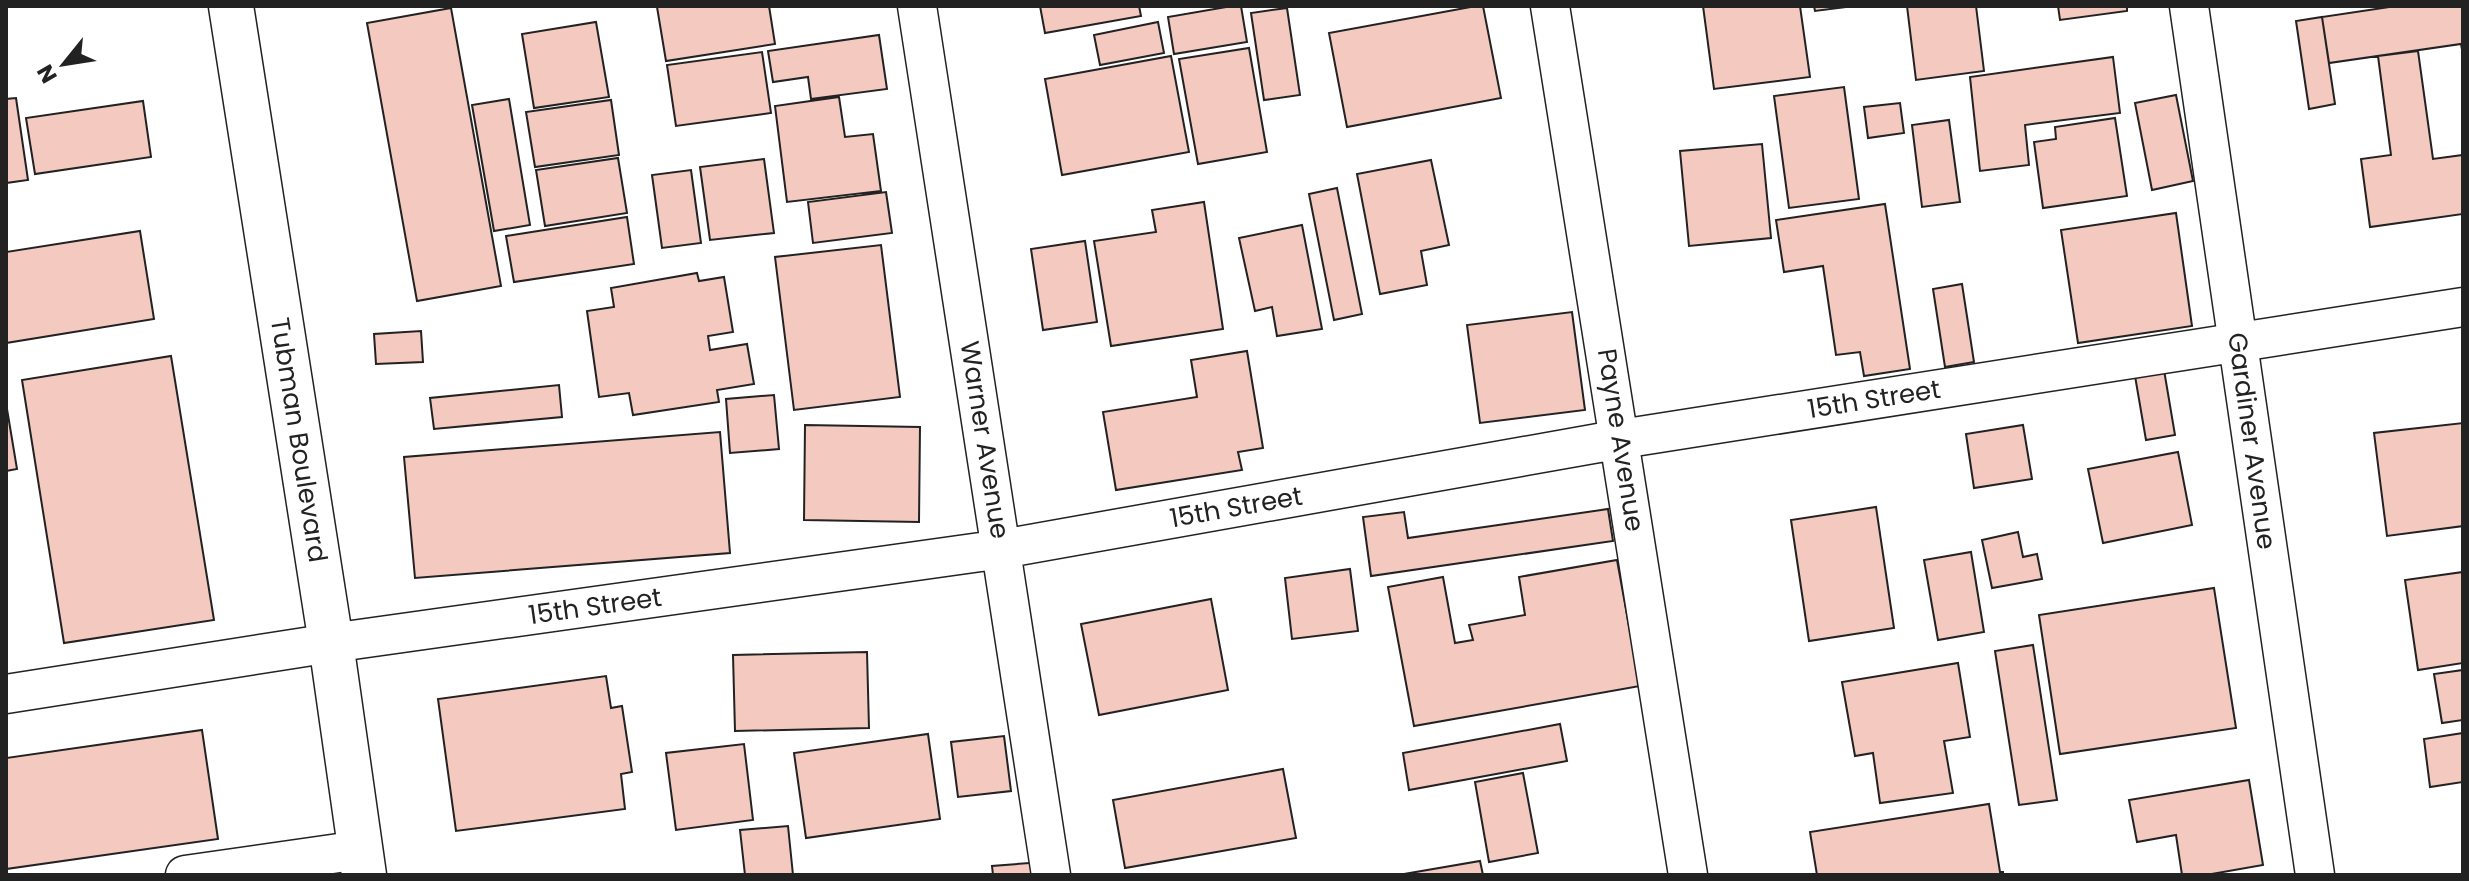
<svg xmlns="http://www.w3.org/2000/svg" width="2469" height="881" font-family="Poppins,sans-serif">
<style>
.building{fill:#f3c9c0;stroke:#222;stroke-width:2}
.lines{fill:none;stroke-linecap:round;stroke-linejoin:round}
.street-casing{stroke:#222;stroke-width:41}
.highway-casing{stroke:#222;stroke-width:47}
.street{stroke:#fff;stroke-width:38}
.highway{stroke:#fff;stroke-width:44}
.labels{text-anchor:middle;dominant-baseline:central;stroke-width:6;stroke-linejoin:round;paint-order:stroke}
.street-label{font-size:26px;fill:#222;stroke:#fff}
</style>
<rect width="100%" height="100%" fill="#fff"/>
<!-- building -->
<path class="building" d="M769,6L775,44L666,61L657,7Z
M1040,6H1139L1141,16L1045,33Z
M1232,6H1241L1247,42L1174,54L1168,17Z
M1476,6H1483L1501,98L1347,127L1329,33Z
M1703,6H1800L1810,77L1714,89Z
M1814,6H1854L1815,11Z
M1907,6H1976L1984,71L1916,80Z
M2058,6H2127V11L2060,20Z
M2396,6H2463V55L2461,44L2329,63L2322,17Z
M451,8L501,286L417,301L367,23Z
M1287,8L1300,95L1264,100L1251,13Z
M2322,17L2335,104L2309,109L2296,21Z
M596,22L609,97L534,108L522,34Z
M1158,22L1164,53L1100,65L1094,35Z
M879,35L887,89L811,99L808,77L773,82L768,51Z
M1249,48L1267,152L1198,164L1179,59Z
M2418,51L2433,159L2463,155V214L2370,227L2361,159L2391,155L2378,56Z
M762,52L771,113L676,126L667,65Z
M1171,56L1189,152L1062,175L1045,79Z
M2113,57L2120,113L2025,125L2029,165L1980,171L1970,77Z
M1844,87L1859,199L1789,208L1774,96Z
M2176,95L2193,181L2152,190L2135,103Z
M839,97L845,137L873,134L881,191L787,202L775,106Z
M16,98L28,180L6,183V99Z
M509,99L530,225L494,231L472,105Z
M611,100L619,155L535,167L526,112Z
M143,101L151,157L35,174L26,118Z
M1900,103L1904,133L1868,138L1864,107Z
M2115,118L2127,196L2043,208L2034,142L2056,139L2055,127Z
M1949,120L1960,202L1922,207L1912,125Z
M1762,144L1771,238L1689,246L1680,151Z
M618,158L627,213L545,226L536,170Z
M764,159L774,233L710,240L700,167Z
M1431,160L1449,245L1421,251L1427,285L1380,294L1357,174Z
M691,170L701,243L662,248L652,175Z
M1337,188L1362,314L1334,320L1309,194Z
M886,192L892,233L813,243L808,202Z
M1204,202L1223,329L1111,346L1094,241L1156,232L1152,210Z
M1885,204L1910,369L1864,376L1860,352L1836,355L1823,266L1784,272L1776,220Z
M2176,213L2192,326L2078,343L2061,230Z
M627,217L634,264L514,282L506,236Z
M1302,225L1322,329L1277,336L1272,307L1255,311L1239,238Z
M140,231L154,319L6,343V252Z
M1085,241L1097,322L1043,330L1031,249Z
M881,245L900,397L794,410L775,257Z
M697,273L699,281L724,277L733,332L708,336L710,350L747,344L754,384L717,390L719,402L633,415L629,393L599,397L587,311L614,307L611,288Z
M1962,284L1974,362L1945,367L1933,289Z
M1572,312L1585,410L1480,423L1467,325Z
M421,331L423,362L376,364L374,334Z
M1247,351L1263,448L1238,452L1242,470L1116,490L1103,412L1197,397L1191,360Z
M171,356L214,620L64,643L22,380Z
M2164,370L2175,435L2146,440L2135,376Z
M559,385L562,417L434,429L430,398Z
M774,395L779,449L730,453L726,399Z
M6,403L17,469L6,471Z
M2463,423V526L2387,536L2374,433Z
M805,425L920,427L919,522L804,520Z
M2023,425L2032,479L1974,488L1966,434Z
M720,432L730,553L415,578L404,457Z
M2178,452L2192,525L2103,543L2088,469Z
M1876,507L1894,628L1809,641L1791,520Z
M1608,509L1613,541L1371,576L1363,517L1404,512L1408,538Z
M2018,532L2023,557L2037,554L2042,579L1992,588L1982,540Z
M1971,552L1984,632L1938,640L1924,560Z
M1617,560L1640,686L1414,726L1388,587L1443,577L1455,643L1473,640L1469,625L1525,615L1519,577Z
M1350,569L1358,631L1292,639L1285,578Z
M2463,572V663L2418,670L2405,580Z
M2214,588L2236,728L2060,754L2039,615Z
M1211,599L1228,690L1099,715L1081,624Z
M2033,645L2057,800L2019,805L1995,651Z
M867,652L869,728L735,731L733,655Z
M1958,663L1970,737L1944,741L1953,793L1880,803L1873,753L1855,756L1842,682Z
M2463,670V720L2442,723L2434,674Z
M606,676L611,708L622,706L632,772L621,774L625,809L456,831L438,699Z
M1560,724L1567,761L1409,790L1403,753Z
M202,730L218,839L6,869V758Z
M2463,733V782L2430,787L2424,739Z
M928,734L940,819L806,838L794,753Z
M1004,736L1011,791L958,797L951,742Z
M744,744L753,820L676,830L666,753Z
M1283,769L1296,838L1125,868L1113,800Z
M1523,773L1538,853L1489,862L1475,782Z
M2249,780L2263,865L2206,875H2182L2176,835L2137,842L2129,800Z
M1989,804L2000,872H2003V875H1817L1810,832Z
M788,826L793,875H745L740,830Z
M1480,861L1483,875L1404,874Z
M1043,862L1045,875H993L992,866Z"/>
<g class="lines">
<!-- street casing -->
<g class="street-casing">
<path id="street" d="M917,6L1051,875
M1550,6L1688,875
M2189,6L2315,875
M6,694L331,643L1002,549L1621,439L2463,307
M185,875L360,850"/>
</g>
<!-- highway casing -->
<g class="highway-casing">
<path id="highway" d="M231,6L331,643L364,875"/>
</g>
<!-- street -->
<use href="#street" class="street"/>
<!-- highway -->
<use href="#highway" class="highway"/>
</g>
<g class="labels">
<!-- street labels -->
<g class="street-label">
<text transform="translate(1874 399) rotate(-9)">15th Street</text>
<text transform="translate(299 440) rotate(81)">Tubman Boulevard</text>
<text transform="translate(985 440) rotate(81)">Warner Avenue</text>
<text transform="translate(1621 440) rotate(81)">Payne Avenue</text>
<text transform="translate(2252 441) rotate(82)">Gardiner Avenue</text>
<text transform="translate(1236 507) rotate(-10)">15th Street</text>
<text transform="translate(595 606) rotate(-8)">15th Street</text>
</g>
</g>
<!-- border -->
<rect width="2469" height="881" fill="none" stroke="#222222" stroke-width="16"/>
<!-- north arrow -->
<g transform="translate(64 64) rotate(240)" stroke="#ffffff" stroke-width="6" paint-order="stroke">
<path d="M0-6L14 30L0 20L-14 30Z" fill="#222222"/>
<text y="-12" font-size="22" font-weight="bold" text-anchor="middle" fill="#222222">N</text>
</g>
</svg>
